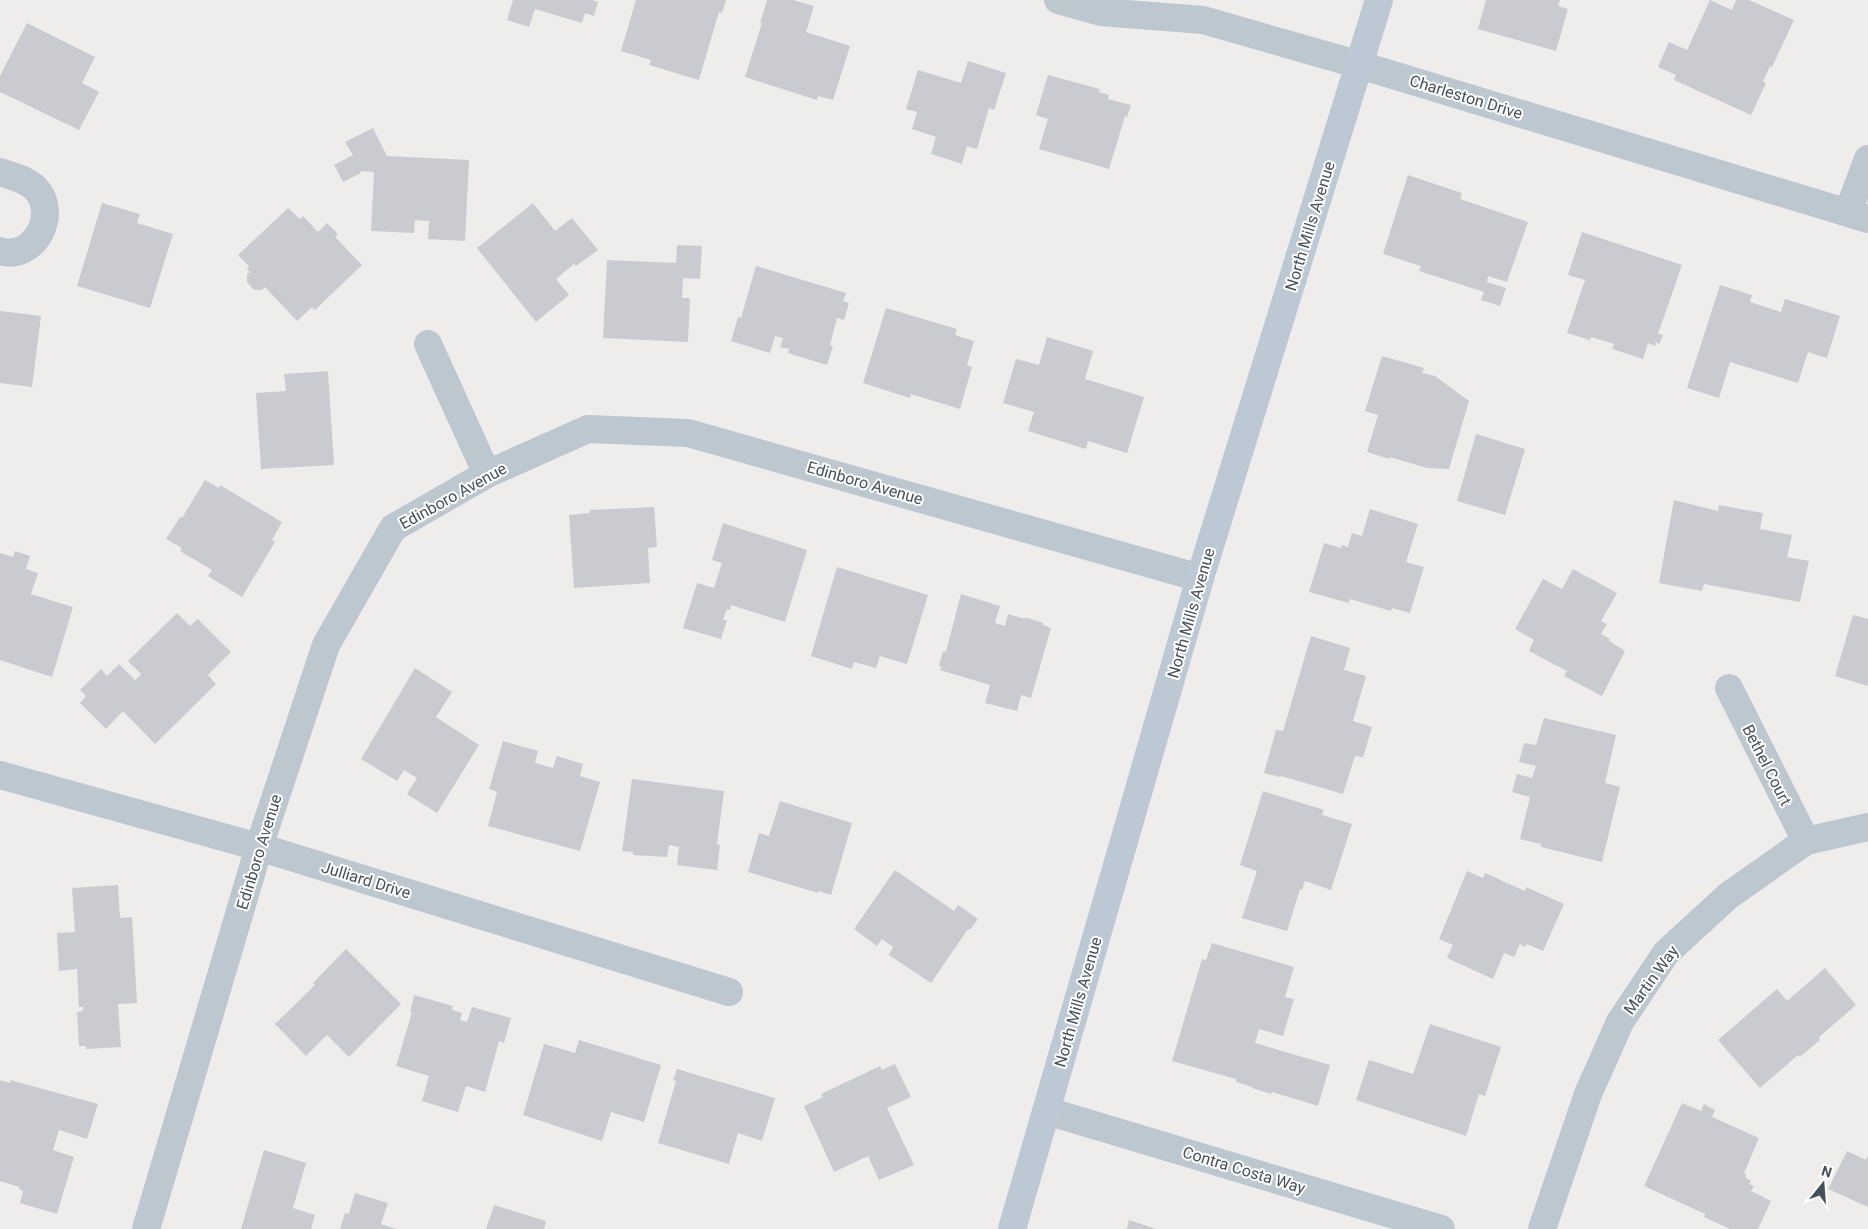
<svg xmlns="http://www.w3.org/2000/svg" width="1868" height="1229" font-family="Roboto,sans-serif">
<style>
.building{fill:#c9cbd1}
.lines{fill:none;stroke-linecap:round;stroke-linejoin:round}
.minor{stroke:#bdc7cf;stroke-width:28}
.secondary{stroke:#bcc8d4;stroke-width:28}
.labels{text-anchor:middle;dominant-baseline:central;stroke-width:4;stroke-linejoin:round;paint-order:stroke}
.street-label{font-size:16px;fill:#45505a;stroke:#fff}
</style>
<rect width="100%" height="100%" fill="#efecec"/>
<!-- building -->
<path class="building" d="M513,0H592L598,2L594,16L585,13L582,23L535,9L529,27L507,20Z
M636,0H726L722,13L719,12L699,80L649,65L651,60L621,51Z
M767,0H793L814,6L806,32L850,46L833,100L818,96L817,100L745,77L762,23H760Z
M1486,0H1560L1558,6L1568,9L1556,51L1478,29Z
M1710,0L1732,10L1736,0H1749L1794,20L1772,67L1770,66L1763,82L1766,83L1751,115L1674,80L1676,75L1658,67L1669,42L1687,50Z
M27,23L95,57L82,83L99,92L79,130L0,92V76Z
M968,61L1006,73L994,110L989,108L977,149L967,146L962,164L931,154L936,137L912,129L917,112L906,109L918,70L961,83Z
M1048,75L1100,89L1099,92L1109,95L1108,99L1131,105L1127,117L1125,116L1109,169L1039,149L1048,119L1036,115Z
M373,128L387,156L469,160L465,241L428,239L429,221L415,220L414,233L371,231L374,172L360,171L361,173L343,182L334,165L353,155L345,142Z
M1408,175L1462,193L1460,199L1528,222L1507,282L1488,276L1487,282L1506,288L1500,306L1481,300L1484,292L1419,271L1421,266L1383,254Z
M102,203L140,214L137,223L173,234L150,308L77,286Z
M533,203L555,231L572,218L598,250L576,266L574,264L556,279L569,295L536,322L477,248Z
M288,208L300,219L303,216L318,232L327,223L338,234L335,237L362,265L315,310L312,307L297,321L265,287L262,290H254L247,282V274L250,272L247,269L249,266L238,255Z
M1582,232L1682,265L1658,334L1663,335L1659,344L1656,342L1655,346L1648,343L1643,359L1612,349L1614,344L1591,337L1590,340L1567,333L1585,280L1568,275Z
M677,245L702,246L700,279L683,278L682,298H690L688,342L603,338L607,260L676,263Z
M756,266L846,293L843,301L849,303L844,320L837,318L830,345L833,346L827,365L788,353L789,349L780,347L783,338L775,336L770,353L731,341L738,317L741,318Z
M1720,285L1752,295L1750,302L1781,312L1785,299L1840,316L1827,358L1808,352L1798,383L1730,362L1719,398L1687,388Z
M886,308L957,329L955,335L974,341L967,365L972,367L960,409L911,394L910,398L863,383Z
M0,311L41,316L32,387L0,383Z
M1047,337L1093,351L1085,379L1144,397L1127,453L1088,441L1086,449L1028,431L1034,412L1003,403L1016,359L1039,365Z
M1382,356L1424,368L1422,373L1435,376L1469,401L1449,469L1427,468L1390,457L1389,459L1367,452L1378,415L1365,411Z
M328,371L334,465L261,469L256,393L286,391L284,374Z
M1476,434L1525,449L1505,515L1457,501Z
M205,480L219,488L220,485L282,522L272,540L275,542L242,597L208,576L212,570L180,551L182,548L166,539L180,517L182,518Z
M1674,500L1718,511L1719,505L1763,513L1760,529L1792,535L1787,557L1809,561L1800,602L1704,584L1702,591L1659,583Z
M654,507L657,547L648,548L650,583L574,588L569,515L590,513V510Z
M1370,509L1418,524L1406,562L1424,567L1410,613L1392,608L1391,611L1350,599L1349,603L1309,592L1324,543L1341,548L1342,545L1348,547L1352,533L1362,536Z
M723,523L807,550L785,622L731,605L730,610L727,609L723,620H727L721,639L683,628L697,583L714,588L722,563L712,560Z
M15,551L30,556L26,569L38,573L31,594L73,607L52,677L0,660V553L13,557Z
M837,567L928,595L907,664L880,656L876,668L854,662L852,669L811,656Z
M1573,569L1617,593L1601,621L1607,624L1601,634L1610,639L1609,641L1625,651L1602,696L1564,676L1567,671L1529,651L1534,640L1515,629L1543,579L1562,589Z
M961,594L1000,606L995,623L1005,626L1008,614L1025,619V617L1043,623V625L1051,628L1031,698L1021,695L1017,711L985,703L990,685L940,670L942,667L939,666L943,651L946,652Z
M177,613L190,626L198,619L231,652L208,675L216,684L155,744L123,711L106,729L80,703L86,696L80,690L101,669L107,676L119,664L135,680L141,674L128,661Z
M1853,615L1868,619V686L1835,676Z
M1311,636L1350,648L1344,670L1366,676L1353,721L1372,727L1363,757L1355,756L1343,794L1281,776L1280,777L1264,773L1276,730L1283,731Z
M415,668L452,692L436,717L479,745L437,813L407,794L417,778L404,770L397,781L361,759Z
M1544,718L1616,735L1605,783L1620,787L1602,862L1541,847V844L1520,839L1530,797L1512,792L1517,774L1532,778L1536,766L1519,762L1524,743L1536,745Z
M503,741L538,751L535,763L553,768L557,756L583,764L580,776L600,782L580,851L488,826L497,792L489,789Z
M632,779L724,791L717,844L720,845L717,870L677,865L679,847L669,845L667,857L633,855V852L622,851Z
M1263,791L1324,810L1322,815L1352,824L1331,890L1305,881L1302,890L1300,889L1287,931L1242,918L1257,871L1240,865Z
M780,801L852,823L831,895L818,891V893L748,872L759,833L769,836Z
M895,870L954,911L958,905L978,919L970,930L968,929L931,983L889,955L893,947L882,939L877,946L854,929Z
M1467,871L1483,878L1485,873L1525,891L1526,887L1564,904L1543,951L1527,944L1525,947L1520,944L1514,957L1504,953L1493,979L1447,958L1453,945L1439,939Z
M118,885L120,918L132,917L137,1003L118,1004L121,1047L86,1049V1046H79L77,1012L83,1011V1007H79L77,969L59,971L57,933L75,932L72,888Z
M1212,943L1294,967L1285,997L1294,999L1283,1036L1259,1029L1255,1043L1330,1065L1318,1106L1272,1092L1271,1094L1252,1088V1087L1236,1082V1079L1172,1061L1202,959L1206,960Z
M346,949L401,1004L349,1057L327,1035L306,1056L275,1024L315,985L313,983Z
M1825,968L1856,1005L1819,1037L1820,1040L1800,1057L1798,1055L1760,1088L1718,1040L1777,989L1787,1001Z
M414,995L453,1006L452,1010L462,1013L460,1020L467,1022L472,1007L511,1018L504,1043L499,1041L485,1092L466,1086L458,1112L422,1101L429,1076L396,1066L412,1012H410Z
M1430,1024L1501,1047L1485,1096L1479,1094L1466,1136L1356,1100L1369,1060L1413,1074Z
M579,1040L661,1065L644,1122L611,1112L602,1141L523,1115L544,1044L575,1053Z
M895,1064L911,1097L887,1108L914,1165L879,1180L868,1156L834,1172L804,1106L823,1097L821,1094L880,1066L882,1070Z
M677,1069L775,1098L762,1141L738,1133L729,1164L658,1143L676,1081L673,1080Z
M0,1080L10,1083V1080L98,1104L87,1139L59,1130L53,1150L74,1157L57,1214L20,1203L23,1191L19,1189V1187L0,1181Z
M1682,1103L1701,1111L1704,1104L1715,1110L1712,1117L1759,1138L1744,1173L1747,1174L1745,1177L1751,1181L1749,1184L1754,1186L1751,1191L1771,1201L1758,1229H1730L1704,1217L1705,1214L1644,1186Z
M264,1150L306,1163L293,1208L315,1215L311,1229H241Z
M1847,1151L1866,1160L1868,1155V1207L1828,1189Z
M355,1193L388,1203L381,1224L397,1229H340L345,1213L349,1214Z
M494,1205L546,1221L544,1229H486Z
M1129,1220L1156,1229H1127Z"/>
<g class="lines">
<!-- minor -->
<path class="minor" d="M1058,0L1101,12L1203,20L1360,65L1868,219
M0,172C12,176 26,179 35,188C60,213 34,262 0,251
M1848,212L1868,159
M428,344L487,474
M1729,688L1806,841
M0,775L259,847L729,992
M1047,1111L1441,1229
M146,1229L259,847L326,645L393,528L487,474L588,429L688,433L1200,578
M1542,1229L1588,1094L1620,1022L1666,953L1728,896L1806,841L1868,827"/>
<!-- secondary -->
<path class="secondary" d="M1012,1229L1200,578L1379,0"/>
</g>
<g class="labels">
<!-- street labels -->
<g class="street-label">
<text transform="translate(1466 97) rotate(17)">Charleston Drive</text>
<text transform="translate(1310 226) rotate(-73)">North Mills Avenue</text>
<text transform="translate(865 483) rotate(16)">Edinboro Avenue</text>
<text transform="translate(453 496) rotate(-29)">Edinboro Avenue</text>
<text transform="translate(1191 613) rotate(-74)">North Mills Avenue</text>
<text transform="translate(1767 765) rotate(63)">Bethel Court</text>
<text transform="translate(259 852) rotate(-73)">Edinboro Avenue</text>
<text transform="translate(366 880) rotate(17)">Julliard Drive</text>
<text transform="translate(1651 980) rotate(-54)">Martin Way</text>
<text transform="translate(1078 1002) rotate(-74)">North Mills Avenue</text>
<text transform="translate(1244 1170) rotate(17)">Contra Costa Way</text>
</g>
</g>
<!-- north arrow -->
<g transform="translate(1823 1184) rotate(17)" stroke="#ffffff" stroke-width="4" paint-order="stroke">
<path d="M0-4L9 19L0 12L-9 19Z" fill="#45505a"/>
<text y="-8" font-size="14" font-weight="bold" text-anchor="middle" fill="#45505a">N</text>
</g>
</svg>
